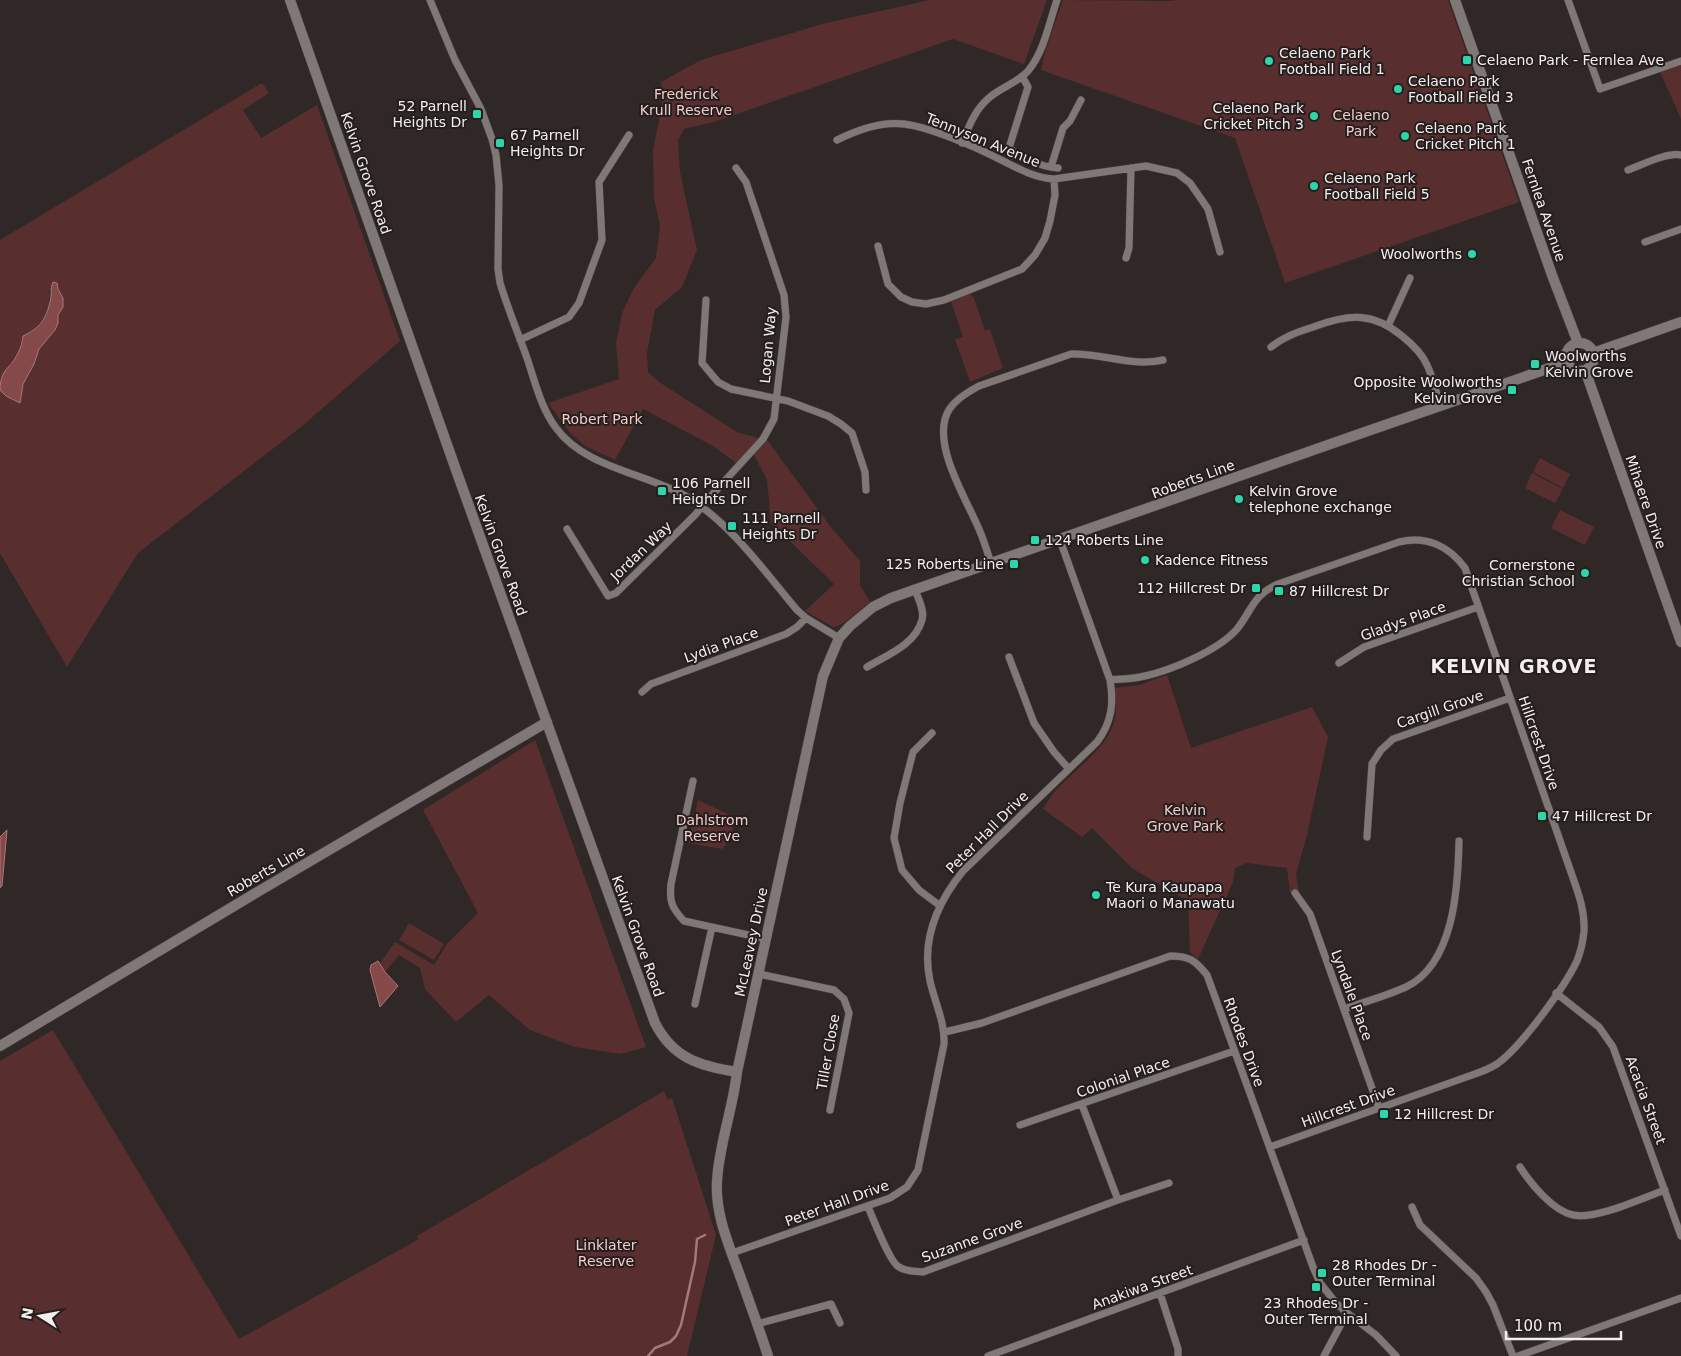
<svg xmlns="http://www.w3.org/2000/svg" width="1681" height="1356" font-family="'DejaVu Sans',sans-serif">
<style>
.green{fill:#592e2e}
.water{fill:#854949;stroke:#a67a7a}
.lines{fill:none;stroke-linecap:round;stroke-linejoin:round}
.stream{stroke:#a67a7a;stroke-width:2.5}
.street-casing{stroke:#4c4545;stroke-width:8}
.secondary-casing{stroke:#4c4545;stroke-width:11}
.street{stroke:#807777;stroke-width:7}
.secondary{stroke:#807777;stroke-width:10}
.poi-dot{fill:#2dd5ab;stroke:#251e1e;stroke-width:2}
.labels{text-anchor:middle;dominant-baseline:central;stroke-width:4;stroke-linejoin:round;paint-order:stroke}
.poi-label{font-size:14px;fill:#f4eeee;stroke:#251e1e;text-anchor:start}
.park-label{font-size:14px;fill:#f3ccca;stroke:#251e1e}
.street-label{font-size:14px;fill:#f4eeee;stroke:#251e1e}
.district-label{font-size:19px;font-weight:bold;letter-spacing:1px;fill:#f4eeee;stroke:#251e1e}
</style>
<rect width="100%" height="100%" fill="#2f2827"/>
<!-- green -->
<path class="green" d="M930,0H1047L1024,64L953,39L714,122L684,129L678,140L680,172L697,250L682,287L655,310L647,353L648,372L659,382L737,432L768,441L830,526L860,561V585L870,602C860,609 844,626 833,627L805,611L834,584L771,523L767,480L752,451L739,465L713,446L643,409L615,460L585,446L570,433L548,403L619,379L616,344L622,313L634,288L656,258L660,226L654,198L653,150L662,106L661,82L701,60L826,23Z
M1063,0L1168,1L1179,0H1448L1519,202L1285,283L1235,138L1041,70L1045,52Z
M1681,63V119L1659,69Z
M262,83L269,93L243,110L261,138L317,105L400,341L301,427L138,553L67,667L0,553V390L6,396L20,402L23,384L34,364L39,349L55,330L58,323V315L63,307V298L58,289L49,291C52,311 41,327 23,336L18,354L9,364L0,380V240Z
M967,291L974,298L985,331L990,329L1003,368L970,382L955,339L963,337L950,298Z
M1540,458L1570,474L1563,488L1533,472Z
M1532,473L1563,489L1555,503L1525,488Z
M1560,510L1594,527L1585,545L1551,528Z
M1167,675L1191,748L1312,707L1328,737L1307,835L1296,874L1299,893H1290L1287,868L1247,863L1235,868L1233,882L1198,959L1190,952L1188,901L1133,869L1092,828L1082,837L1043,809C1048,801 1053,793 1059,787C1090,755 1125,738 1114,688L1139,685Z
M535,740L646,1047L621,1054L575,1047L530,1030L489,995L456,1022L425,989L420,968L399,955L385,972L380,963L395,942L434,965L447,944L478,913L423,810Z
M698,800L732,816L733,836L722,849L688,843Z
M409,923L444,944L434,960L399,940Z
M53,1030L239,1339L419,1239L417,1236L664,1091L668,1100L672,1098L716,1235L687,1356H0V1061Z"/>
<!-- water -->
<path class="water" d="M53,282L57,283L58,289L63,298V307L58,315V323L55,330L39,349L34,364L23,384L20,403L6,396L0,390C0,369 11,368 18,353C21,348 22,342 23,336C40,328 46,319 50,302C52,294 50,290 53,282Z
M7,830L2,886L0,888V837Z
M378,961L385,972L398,986L380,1007L370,970L371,965Z"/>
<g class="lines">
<!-- stream -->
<path class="stream" d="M648,1356L655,1348L670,1342L676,1336L681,1325L695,1262L697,1239L705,1235"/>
<!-- street casing -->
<g class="street-casing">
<path id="street" d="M430,0L455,60L481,109L492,139L496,155L499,185L498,269L500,283C508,309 518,333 527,358C535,382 541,408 556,428C586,469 648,473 689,498C733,526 764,571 797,610L806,618L839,638
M1568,0L1600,89L1681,61
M1022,76L1028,87L1009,148C1022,158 1041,167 1058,168
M837,140C857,130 881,121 904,124C929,127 974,146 997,158C1016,167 1033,178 1054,179L1146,166L1177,173L1190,183L1208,209L1220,252
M962,143C969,126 975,109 990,97C1002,87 1017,83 1028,71C1044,52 1049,23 1057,0
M1051,167L1063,128L1070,121L1081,100
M1628,170C1642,165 1667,152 1681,155
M1645,242L1681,229
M878,246L888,284L901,297L912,302L926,304L944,300L1022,269L1035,255L1045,238L1050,221L1055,195L1054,179
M1126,258L1129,248L1131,168
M706,300L702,363L718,382L731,389L788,401L828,416L841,424L852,433L865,472L866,490
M1388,326L1410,278
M520,340L569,317L579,303L602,240L599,182L629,135
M1271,347C1286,335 1299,332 1316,326C1350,314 1373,312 1402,336C1412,344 1422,353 1427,365C1433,377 1436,392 1440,405
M567,529L608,596L616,593L695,515L710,497L763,439L774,419L786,317L784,295L746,182L736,168
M991,563C988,554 985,544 981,534C969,503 936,454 945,419C949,403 966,393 979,386L1071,354C1102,353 1132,367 1163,360
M1009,657L1034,723L1054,752L1069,769
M1339,663L1364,647L1478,607
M867,667C887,655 915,645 922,620C925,611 918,598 915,590
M1110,680C1121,679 1133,679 1145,676C1172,670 1219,650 1237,629C1253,609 1252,596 1278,584L1399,542C1426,535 1449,546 1465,568L1573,878C1579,895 1585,912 1584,931C1583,941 1581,951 1577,961C1564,988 1521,1047 1497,1064C1489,1069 1481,1072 1472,1075L1270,1147
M642,692L651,684L786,634L797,627L806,618
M932,733L913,752L900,803L894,838L902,870L919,890L939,905
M693,781L671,884C669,902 672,908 684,921L767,939
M1367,837L1372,764L1381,750L1393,739L1510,698
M1295,893L1310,914L1379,1108
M759,974L834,990L844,999L849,1013L830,1110
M1556,993L1599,1027L1613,1047L1681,1236
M695,1004L712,927
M1344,1009C1364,1002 1386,996 1406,987C1454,964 1458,888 1459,841
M945,1032L982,1023L1170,956C1189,956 1195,960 1207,975L1313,1267L1320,1283L1336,1303L1347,1313L1376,1335L1396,1356
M1082,1105L1118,1200
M1020,1125L1234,1051
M1520,1167C1531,1184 1553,1211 1573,1215C1596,1220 1642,1198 1665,1190
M868,1207C873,1218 890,1263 899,1267C907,1272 915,1271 923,1272L1118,1200L1169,1183
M1412,1207L1420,1225L1476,1278L1486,1292L1493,1305L1513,1356
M732,1253L890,1198L907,1187L918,1170L944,1044C945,1022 935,1003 930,981C921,939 937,903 963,871L1097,742C1112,722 1114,703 1110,680L1060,540
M1160,1293L1178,1349V1356
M757,1324L831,1304L840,1323
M988,1356L1304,1240
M1324,1356L1347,1313
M1518,1356L1681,1298"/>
</g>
<!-- secondary casing -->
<g class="secondary-casing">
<path id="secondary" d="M290,0L456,470L655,1023C673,1058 699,1066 737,1072
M1455,0L1552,275L1578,343
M1566 357a14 14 0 1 1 28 0a14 14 0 1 1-28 0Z
M1593,353L1681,322
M1585,370L1681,642
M0,1046L254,894L547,722
M768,1356C759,1328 749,1301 739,1273C728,1243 715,1213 717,1181C719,1144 733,1109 737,1072L823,676L839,638L850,626L873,607L891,598C1116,521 1341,439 1567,362"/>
</g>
<!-- street -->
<use href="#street" class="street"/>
<!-- secondary -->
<use href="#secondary" class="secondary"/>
</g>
<!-- markers -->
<g class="poi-dot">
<rect x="1462" y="55" width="10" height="10" rx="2.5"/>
<circle cx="1269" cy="61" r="5"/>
<circle cx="1398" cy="89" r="5"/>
<rect x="472" y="109" width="10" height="10" rx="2.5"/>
<circle cx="1314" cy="116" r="5"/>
<circle cx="1405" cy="136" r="5"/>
<rect x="495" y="138" width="10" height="10" rx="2.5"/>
<circle cx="1314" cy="186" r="5"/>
<circle cx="1472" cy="254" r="5"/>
<rect x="1530" y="359" width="10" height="10" rx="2.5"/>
<rect x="1507" y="385" width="10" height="10" rx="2.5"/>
<rect x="657" y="486" width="10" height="10" rx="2.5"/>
<circle cx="1239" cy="499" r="5"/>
<rect x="727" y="521" width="10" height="10" rx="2.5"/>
<rect x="1030" y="535" width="10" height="10" rx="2.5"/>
<circle cx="1145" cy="560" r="5"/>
<rect x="1009" y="559" width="10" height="10" rx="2.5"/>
<circle cx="1585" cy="573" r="5"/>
<rect x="1251" y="583" width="10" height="10" rx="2.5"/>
<rect x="1274" y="586" width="10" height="10" rx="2.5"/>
<rect x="1537" y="811" width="10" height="10" rx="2.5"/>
<circle cx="1096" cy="895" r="5"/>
<rect x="1379" y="1109" width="10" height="10" rx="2.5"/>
<rect x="1317" y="1268" width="10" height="10" rx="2.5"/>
<rect x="1311" y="1282" width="10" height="10" rx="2.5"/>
</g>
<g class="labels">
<!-- poi labels -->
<g class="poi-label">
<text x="1279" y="53">Celaeno Park<tspan x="1279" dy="16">Football Field 1</tspan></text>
<text x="1477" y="60">Celaeno Park - Fernlea Ave</text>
<text x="1408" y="81">Celaeno Park<tspan x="1408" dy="16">Football Field 3</tspan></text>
<text x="467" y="106" text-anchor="end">52 Parnell<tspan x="467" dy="16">Heights Dr</tspan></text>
<text x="1304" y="108" text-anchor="end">Celaeno Park<tspan x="1304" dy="16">Cricket Pitch 3</tspan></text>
<text x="1415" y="128">Celaeno Park<tspan x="1415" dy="16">Cricket Pitch 1</tspan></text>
<text x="510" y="135">67 Parnell<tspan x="510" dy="16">Heights Dr</tspan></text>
<text x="1324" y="178">Celaeno Park<tspan x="1324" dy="16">Football Field 5</tspan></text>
<text x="1462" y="254" text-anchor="end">Woolworths</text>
<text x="1545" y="356">Woolworths<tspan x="1545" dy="16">Kelvin Grove</tspan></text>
<text x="1502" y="382" text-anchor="end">Opposite Woolworths<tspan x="1502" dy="16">Kelvin Grove</tspan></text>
<text x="672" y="483">106 Parnell<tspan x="672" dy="16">Heights Dr</tspan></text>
<text x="1249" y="491">Kelvin Grove<tspan x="1249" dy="16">telephone exchange</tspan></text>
<text x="742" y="518">111 Parnell<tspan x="742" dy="16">Heights Dr</tspan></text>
<text x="1045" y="540">124 Roberts Line</text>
<text x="1155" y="560">Kadence Fitness</text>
<text x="1004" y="564" text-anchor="end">125 Roberts Line</text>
<text x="1575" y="565" text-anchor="end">Cornerstone<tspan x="1575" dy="16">Christian School</tspan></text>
<text x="1246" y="588" text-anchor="end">112 Hillcrest Dr</text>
<text x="1289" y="591">87 Hillcrest Dr</text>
<text x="1552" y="816">47 Hillcrest Dr</text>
<text x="1106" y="887">Te Kura Kaupapa<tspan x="1106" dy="16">Maori o Manawatu</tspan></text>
<text x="1394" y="1114">12 Hillcrest Dr</text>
<text x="1332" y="1265">28 Rhodes Dr -<tspan x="1332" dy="16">Outer Terminal</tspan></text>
<text x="1316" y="1303" text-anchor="middle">23 Rhodes Dr -<tspan x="1316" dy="16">Outer Terminal</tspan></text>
</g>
<!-- park labels -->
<g class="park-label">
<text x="686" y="94">Frederick<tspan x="686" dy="16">Krull Reserve</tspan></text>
<text x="1361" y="115">Celaeno<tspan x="1361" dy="16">Park</tspan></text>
<text x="602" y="419">Robert Park</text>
<text x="1185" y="810">Kelvin<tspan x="1185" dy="16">Grove Park</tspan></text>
<text x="712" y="820">Dahlstrom<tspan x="712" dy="16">Reserve</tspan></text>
<text x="606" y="1245">Linklater<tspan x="606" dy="16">Reserve</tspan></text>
</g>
<!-- street labels -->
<g class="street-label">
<text transform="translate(983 140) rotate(22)">Tennyson Avenue</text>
<text transform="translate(366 173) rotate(71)">Kelvin Grove Road</text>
<text transform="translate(1544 210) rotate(71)">Fernlea Avenue</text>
<text transform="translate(768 345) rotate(-85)">Logan Way</text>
<text transform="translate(1193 479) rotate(-20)">Roberts Line</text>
<text transform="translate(1646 502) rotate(71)">Mihaere Drive</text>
<text transform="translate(641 551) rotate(-44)">Jordan Way</text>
<text transform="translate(501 555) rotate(70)">Kelvin Grove Road</text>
<text transform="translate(1403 621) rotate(-20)">Gladys Place</text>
<text transform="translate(721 645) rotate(-20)">Lydia Place</text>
<text transform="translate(1440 709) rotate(-19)">Cargill Grove</text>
<text transform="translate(1539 743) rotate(71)">Hillcrest Drive</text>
<text transform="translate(987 832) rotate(-45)">Peter Hall Drive</text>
<text transform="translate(266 871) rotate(-30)">Roberts Line</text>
<text transform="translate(638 936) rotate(70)">Kelvin Grove Road</text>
<text transform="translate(751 942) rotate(-78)">McLeavey Drive</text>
<text transform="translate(1352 995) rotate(70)">Lyndale Place</text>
<text transform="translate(1244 1042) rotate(70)">Rhodes Drive</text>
<text transform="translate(828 1052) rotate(-80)">Tiller Close</text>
<text transform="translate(1123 1077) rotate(-19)">Colonial Place</text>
<text transform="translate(1646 1100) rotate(70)">Acacia Street</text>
<text transform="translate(1348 1106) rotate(-20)">Hillcrest Drive</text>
<text transform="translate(837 1203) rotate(-20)">Peter Hall Drive</text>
<text transform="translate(972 1240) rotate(-20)">Suzanne Grove</text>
<text transform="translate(1142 1287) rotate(-20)">Anakiwa Street</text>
</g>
<!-- district labels -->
<g class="district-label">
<text x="1514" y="666">KELVIN GROVE</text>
</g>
</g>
<!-- north arrow -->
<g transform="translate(40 1316) rotate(281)" stroke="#251e1e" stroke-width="4" paint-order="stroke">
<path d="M0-4L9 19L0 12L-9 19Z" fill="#f4eeee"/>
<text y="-8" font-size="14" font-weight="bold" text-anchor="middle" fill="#f4eeee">N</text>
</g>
<!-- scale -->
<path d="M1506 1331v8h115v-8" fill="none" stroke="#f4eeee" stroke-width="2.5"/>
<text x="1514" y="1331" font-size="15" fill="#f4eeee" stroke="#251e1e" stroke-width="4" paint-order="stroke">100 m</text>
</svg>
